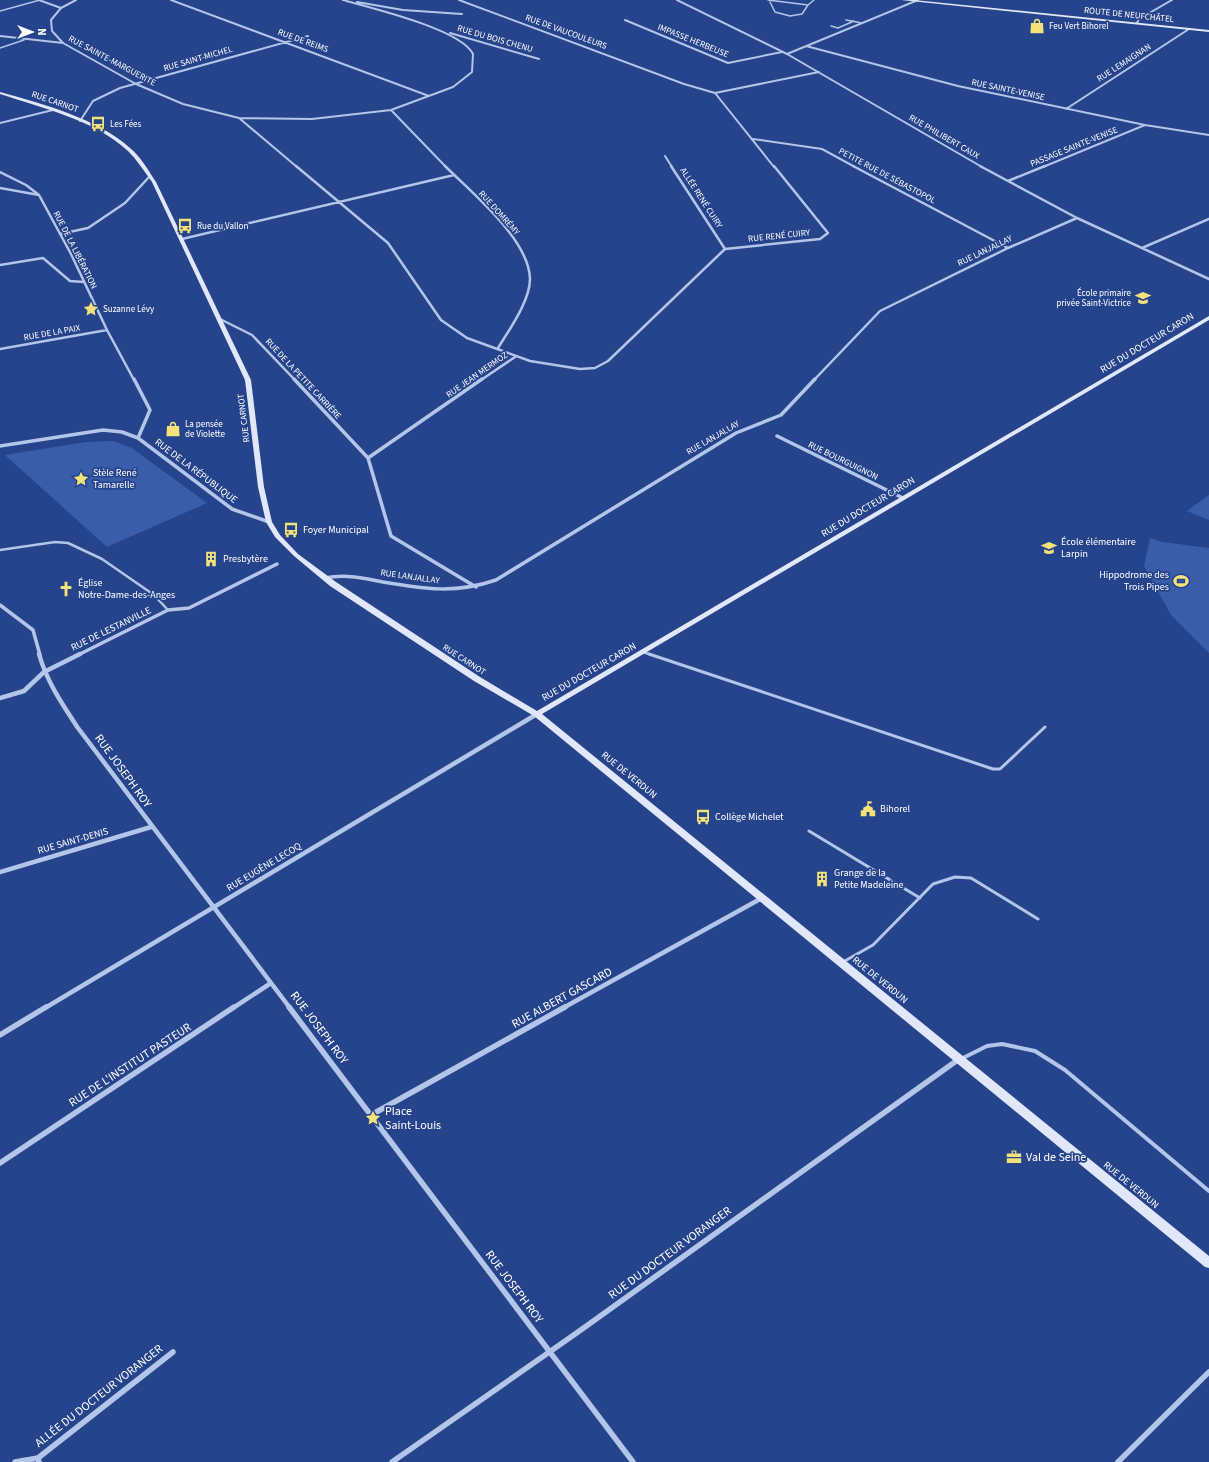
<svg xmlns="http://www.w3.org/2000/svg" width="1209" height="1462" font-family="'Source Sans 3',sans-serif">
<style>
.green{fill:#3a5da9}
.lines{fill:none;stroke-linecap:round;stroke-linejoin:round}
.lane-far3{stroke:#b4c5ea;stroke-width:1.5}
.lane-far2{stroke:#b4c5ea;stroke-width:2.5}
.lane-far1{stroke:#b4c5ea;stroke-width:3}
.lane{stroke:#b4c5ea;stroke-width:4}
.street-far4{stroke:#b4c5ea;stroke-width:2}
.street-far3{stroke:#b4c5ea;stroke-width:2.5}
.street-far2{stroke:#b4c5ea;stroke-width:3.5}
.street-far1{stroke:#b4c5ea;stroke-width:4.5}
.street{stroke:#b4c5ea;stroke-width:5.5}
.secondary{fill:#dfe7f9;fill-rule:evenodd}
.labels{text-anchor:middle;dominant-baseline:central;stroke-width:3.5;stroke-linejoin:round;paint-order:stroke}
.far-street-label{font-size:9px;fill:#fff;stroke:#25448c}
.far-poi-label{font-size:9px;fill:#fff;stroke:#25448c;text-anchor:start}
.street-label{font-size:10px;fill:#fff;stroke:#25448c}
.poi-label{font-size:10px;fill:#fff;stroke:#25448c;text-anchor:start}
.near-street-label{font-size:12px;fill:#fff;stroke:#25448c}
.near-poi-label{font-size:12px;fill:#fff;stroke:#25448c;text-anchor:start}
</style>
<rect width="100%" height="100%" fill="#25448c"/>
<!-- green -->
<path class="green" d="M113,441L132,448L207,503L107,547L5,455L86,442Z
M1209,495V520L1187,511Z
M1150,538L1162,542L1209,548V653L1171,615L1144,566Z"/>
<g class="lines">
<!-- lane-far3 -->
<path class="lane-far3" d="M768,0L808,5L814,0
M770,2L775,12L790,16L802,14L808,5
M0,11L40,0
M846,20L862,23
M831,26L838,28L854,21
M0,48L24,40"/>
<!-- lane-far2 -->
<path class="lane-far2" d="M0,550L55,542L68,543L102,559L154,595L168,610
M643,652L652,655"/>
<!-- lane-far1 -->
<path class="lane-far1" d="M649,654L993,769H1000L1045,727
M809,831L920,898
M843,962L873,945L933,884L955,877L971,878L1038,919"/>
<!-- lane -->
<path class="lane" d="M961,1059L987,1046L1002,1044L1035,1051L1065,1070L1209,1191"/>
<!-- street-far4 -->
<path class="street-far4" d="M39,0L61,8
M76,0L61,8L51,20L52,31L63,43L136,84L183,104L239,118L312,119L391,110L453,87L472,72L473,54C461,29 371,8 343,0
M171,0L429,96
M459,0L684,84L715,93L819,72
M677,0L787,54L982,167
M357,2L403,10L462,14
M625,20L728,63L782,52
M1137,23L1139,19L1172,0
M450,33L539,59
M0,36L63,43
M806,46L958,86L1145,125L1209,135
M787,54L918,0
M715,93L774,167
M1066,109L1189,29
M391,110L446,167
M239,118L297,167
M80,121L93,101L120,88L308,36
M0,123L53,110
M753,139L822,149L855,167
M665,156L672,167
M1043,167L1145,125"/>
<!-- street-far3 -->
<path class="street-far3" d="M296,166L388,243L441,320L467,338L530,361L580,369L595,368L608,361L725,249L820,239L828,233L774,166
M445,166C472,193 529,239 530,279C530,301 509,330 498,348
M671,166L725,249
M853,166L1008,248
M980,166L1077,218L1209,279
M0,172L26,185L39,195L71,254L107,330L134,380
M1008,181L1045,166
M0,188L39,195
M60,234L88,228L125,203L150,176
M182,239L454,175
M1142,248L1209,219
M0,265L43,258L70,281L84,282
M220,319L252,335L295,380
M0,349L107,330
M481,380L515,357
M814,380L880,311L1008,248L1077,218"/>
<!-- street-far2 -->
<path class="street-far2" d="M134,379L150,410L138,438
M294,379L368,458
M777,436L903,498
M0,446L103,430L122,432L138,438L232,509L269,522
M325,578C345,574 364,578 383,582C424,589 455,594 496,580L736,433L781,415L815,379
M476,587L391,536L368,458L482,379
M0,605L33,630L40,655
M78,655L168,610L189,608L277,564"/>
<!-- street-far1 -->
<path class="street-far1" d="M39,654C47,682 62,704 78,728L290,1008
M0,698L24,691L44,672L80,654
M0,872L151,827
M45,1008L537,714
M233,1008L271,983
M563,1008L762,898"/>
<!-- street -->
<path class="street" d="M289,1007L633,1462
M0,1035L46,1007
M371,1115L565,1007
M0,1163L234,1007
M38,1458L173,1352
M15,1462L38,1458L39,1462
M392,1462L578,1332L959,1059
M1118,1462L1209,1372"/>
<!-- secondary -->
<path class="secondary" d="M901,0H914L1209,30V32Z
M0,92C42,104 97,118 130,148C141,157 148,170 156,182L251,380L264,487L272,522L280,535L298,554L336,582L480,677L537,711L1209,316V320L542,714L1209,1256V1268L1205,1267L534,716L474,681L330,586L294,556L275,537L266,522L258,487L245,380L152,182C144,171 137,160 128,151C95,120 42,108 0,94Z"/>
</g>
<!-- icons -->
<defs>
<g id="shop-bare" transform="scale(1.2)"><path d="M-5-2.5h2.3a2.7 3.5 0 0 1 5.4 0H5L5.5 6h-11ZM-1.5-2.5h3a1.5 2.3 0 0 0-3 0Z" fill="#f4e179" stroke="#25448c" stroke-width="2.5" paint-order="stroke"/></g>
<g id="bus-bare" transform="scale(1.2)"><path d="M-5-6H5V4H4V6H2V4H-2V6H-4V4H-5ZM-3.5-4V0h7V-4ZM-3.5 1.2v1.5H-2V1.2ZM2 1.2v1.5H3.5V1.2Z" fill="#f4e179" stroke="#25448c" stroke-width="2.5" paint-order="stroke"/></g>
<g id="school-bare" transform="scale(1.2)"><path d="M0-5L7-2L0 1L-7-2ZM-4 1L0 2.5L4 1V4Q0 6-4 4Z" fill="#f4e179" stroke="#25448c" stroke-width="2.5" paint-order="stroke"/></g>
<g id="sight-bare" transform="scale(1.2)"><path d="M0-6L1.8-2.2L6-1.7L2.9 1.2L3.7 5.4L0 3.3L-3.7 5.4L-2.9 1.2L-6-1.7L-1.8-2.2Z" fill="#f4e179" stroke="#25448c" stroke-width="2.5" paint-order="stroke"/></g>
<g id="building-bare" transform="scale(1.2)"><path d="M-4-6H4V6H1V3H-1V6H-4ZM-2.5-4.3h1.7v1.8h-1.7ZM.8-4.3h1.7v1.8H.8ZM-2.5-1h1.7V.8h-1.7ZM.8-1h1.7V.8H.8Z" fill="#f4e179" stroke="#25448c" stroke-width="2.5" paint-order="stroke"/></g>
<g id="stadium-bare" transform="scale(1.2)"><path d="M0-5a6.5 5 0 1 0 0 10a6.5 5 0 1 0 0-10ZM-3.5-1.8h7v3.6h-7Z" fill="#f4e179" stroke="#25448c" stroke-width="2.5" paint-order="stroke"/></g>
<g id="church-bare" transform="scale(1.2)"><path d="M-1.2-6h2.4v3.5h3.3v2.4h-3.3V6h-2.4V-.1h-3.3v-2.4h3.3Z" fill="#f4e179" stroke="#25448c" stroke-width="2.5" paint-order="stroke"/></g>
<g id="civic-bare" transform="scale(1.2)"><path d="M-.6-6.5H3V-4.5H.6V-3L4-1V1h2V6H-6V1h2V-1L-.6-3ZM-1.2 2.5V6h2.4V2.5Z" fill="#f4e179" stroke="#25448c" stroke-width="2.5" paint-order="stroke"/></g>
<g id="office-bare" transform="scale(1.2)"><path d="M-6-3h4V-5.5h4V-3h4V5H-6ZM-1-4.5V-3h2v-1.5ZM-6 0V1H6V0Z" fill="#f4e179" stroke="#25448c" stroke-width="2.5" paint-order="stroke"/></g>
</defs>
<g fill-rule="evenodd">
<use href="#shop-bare" x="1037" y="26"/>
<use href="#bus-bare" x="98" y="124"/>
<use href="#bus-bare" x="185" y="226"/>
<use href="#school-bare" x="1143" y="298"/>
<use href="#sight-bare" x="91" y="309"/>
<use href="#shop-bare" x="173" y="429"/>
<use href="#sight-bare" x="81" y="479"/>
<use href="#bus-bare" x="291" y="530"/>
<use href="#school-bare" x="1049" y="548"/>
<use href="#building-bare" x="211" y="559"/>
<use href="#stadium-bare" x="1181" y="581"/>
<use href="#church-bare" x="66" y="589"/>
<use href="#civic-bare" x="868" y="809"/>
<use href="#bus-bare" x="703" y="817"/>
<use href="#building-bare" x="822" y="879"/>
<use href="#sight-bare" x="373" y="1118"/>
<use href="#office-bare" x="1014" y="1157"/>
</g>
<g class="labels">
<!-- far-street labels -->
<g class="far-street-label">
<text transform="translate(1129 15) rotate(6)">ROUTE DE NEUFCHÂTEL</text>
<text transform="translate(566 32) rotate(20)">RUE DE VAUCOULEURS</text>
<text transform="translate(495 39) rotate(16)">RUE DU BOIS CHENU</text>
<text transform="translate(303 41) rotate(20)">RUE DE REIMS</text>
<text transform="translate(693 41) rotate(22)">IMPASSE HERBEUSE</text>
<text transform="translate(198 59) rotate(-16)">RUE SAINT-MICHEL</text>
<text transform="translate(112 61) rotate(28)">RUE SAINTE-MARGUERITE</text>
<text transform="translate(1124 63) rotate(-33)">RUE LEMAIGNAN</text>
<text transform="translate(1008 90) rotate(12)">RUE SAINTE-VENISE</text>
<text transform="translate(55 102) rotate(19)">RUE CARNOT</text>
<text transform="translate(944 137) rotate(30)">RUE PHILIBERT CAUX</text>
<text transform="translate(1074 147) rotate(-22)">PASSAGE SAINTE-VENISE</text>
<text transform="translate(887 176) rotate(28)">PETITE RUE DE SÉBASTOPOL</text>
<text transform="translate(701 198) rotate(57)">ALLÉE RENÉ CUIRY</text>
<text transform="translate(499 213) rotate(48)">RUE DOMRÉMY</text>
<text transform="translate(779 236) rotate(-6)">RUE RENÉ CUIRY</text>
<text transform="translate(75 250) rotate(63)">RUE DE LA LIBÉRATION</text>
<text transform="translate(985 251) rotate(-26)">RUE LANJALLAY</text>
<text transform="translate(52 333) rotate(-10)">RUE DE LA PAIX</text>
<text transform="translate(477 375) rotate(-35)">RUE JEAN MERMOZ</text>
<text transform="translate(303 379) rotate(47)">RUE DE LA PETITE CARRIÈRE</text>
<text transform="translate(244 418) rotate(-97)">RUE CARNOT</text>
<text transform="translate(713 438) rotate(-30)">RUE LANJALLAY</text>
<text transform="translate(843 461) rotate(26)">RUE BOURGUIGNON</text>
<text transform="translate(410 577) rotate(8)">RUE LANJALLAY</text>
<text transform="translate(464 660) rotate(33)">RUE CARNOT</text>
</g>
<!-- far-poi labels -->
<g class="far-poi-label">
<text x="1049" y="26">Feu Vert Bihorel</text>
<text x="110" y="124">Les Fées</text>
<text x="197" y="226">Rue du Vallon</text>
<text x="1131" y="293" text-anchor="end">École primaire<tspan x="1131" dy="10">privée Saint-Victrice</tspan></text>
<text x="103" y="309">Suzanne Lévy</text>
<text x="185" y="424">La pensée<tspan x="185" dy="10">de Violette</tspan></text>
</g>
<!-- street labels -->
<g class="street-label">
<text transform="translate(1147 343) rotate(-31)">RUE DU DOCTEUR CARON</text>
<text transform="translate(196 471) rotate(37)">RUE DE LA RÉPUBLIQUE</text>
<text transform="translate(868 507) rotate(-31)">RUE DU DOCTEUR CARON</text>
<text transform="translate(111 629) rotate(-26)">RUE DE LESTANVILLE</text>
<text transform="translate(589 672) rotate(-30)">RUE DU DOCTEUR CARON</text>
<text transform="translate(629 775) rotate(39)">RUE DE VERDUN</text>
<text transform="translate(73 841) rotate(-16)">RUE SAINT-DENIS</text>
<text transform="translate(264 867) rotate(-31)">RUE EUGÈNE LECOQ</text>
<text transform="translate(880 980) rotate(39)">RUE DE VERDUN</text>
<text transform="translate(1131 1185) rotate(39)">RUE DE VERDUN</text>
</g>
<!-- poi labels -->
<g class="poi-label">
<text x="93" y="473">Stèle René<tspan x="93" dy="12">Tamarelle</tspan></text>
<text x="303" y="530">Foyer Municipal</text>
<text x="1061" y="542">École élémentaire<tspan x="1061" dy="12">Larpin</tspan></text>
<text x="223" y="559">Presbytère</text>
<text x="1169" y="575" text-anchor="end">Hippodrome des<tspan x="1169" dy="12">Trois Pipes</tspan></text>
<text x="78" y="583">Église<tspan x="78" dy="12">Notre-Dame-des-Anges</tspan></text>
<text x="880" y="809">Bihorel</text>
<text x="715" y="817">Collège Michelet</text>
<text x="834" y="873">Grange de la<tspan x="834" dy="12">Petite Madeleine</tspan></text>
</g>
<!-- near-street labels -->
<g class="near-street-label">
<text transform="translate(123 771) rotate(54)">RUE JOSEPH ROY</text>
<text transform="translate(562 998) rotate(-29)">RUE ALBERT GASCARD</text>
<text transform="translate(319 1028) rotate(53)">RUE JOSEPH ROY</text>
<text transform="translate(130 1065) rotate(-33)">RUE DE L'INSTITUT PASTEUR</text>
<text transform="translate(670 1253) rotate(-36)">RUE DU DOCTEUR VORANGER</text>
<text transform="translate(514 1287) rotate(53)">RUE JOSEPH ROY</text>
<text transform="translate(99 1396) rotate(-38)">ALLÉE DU DOCTEUR VORANGER</text>
</g>
<!-- near-poi labels -->
<g class="near-poi-label">
<text x="385" y="1111">Place<tspan x="385" dy="14">Saint-Louis</tspan></text>
<text x="1026" y="1157">Val de Seine</text>
</g>
</g>
<!-- north arrow -->
<g transform="translate(32 32) rotate(90)" stroke="#25448c" stroke-width="3" paint-order="stroke">
<path d="M0-3L7 15L0 10L-7 15Z" fill="#ffffff"/>
<text y="-6" font-size="11" font-weight="bold" text-anchor="middle" fill="#ffffff">N</text>
</g>
</svg>
